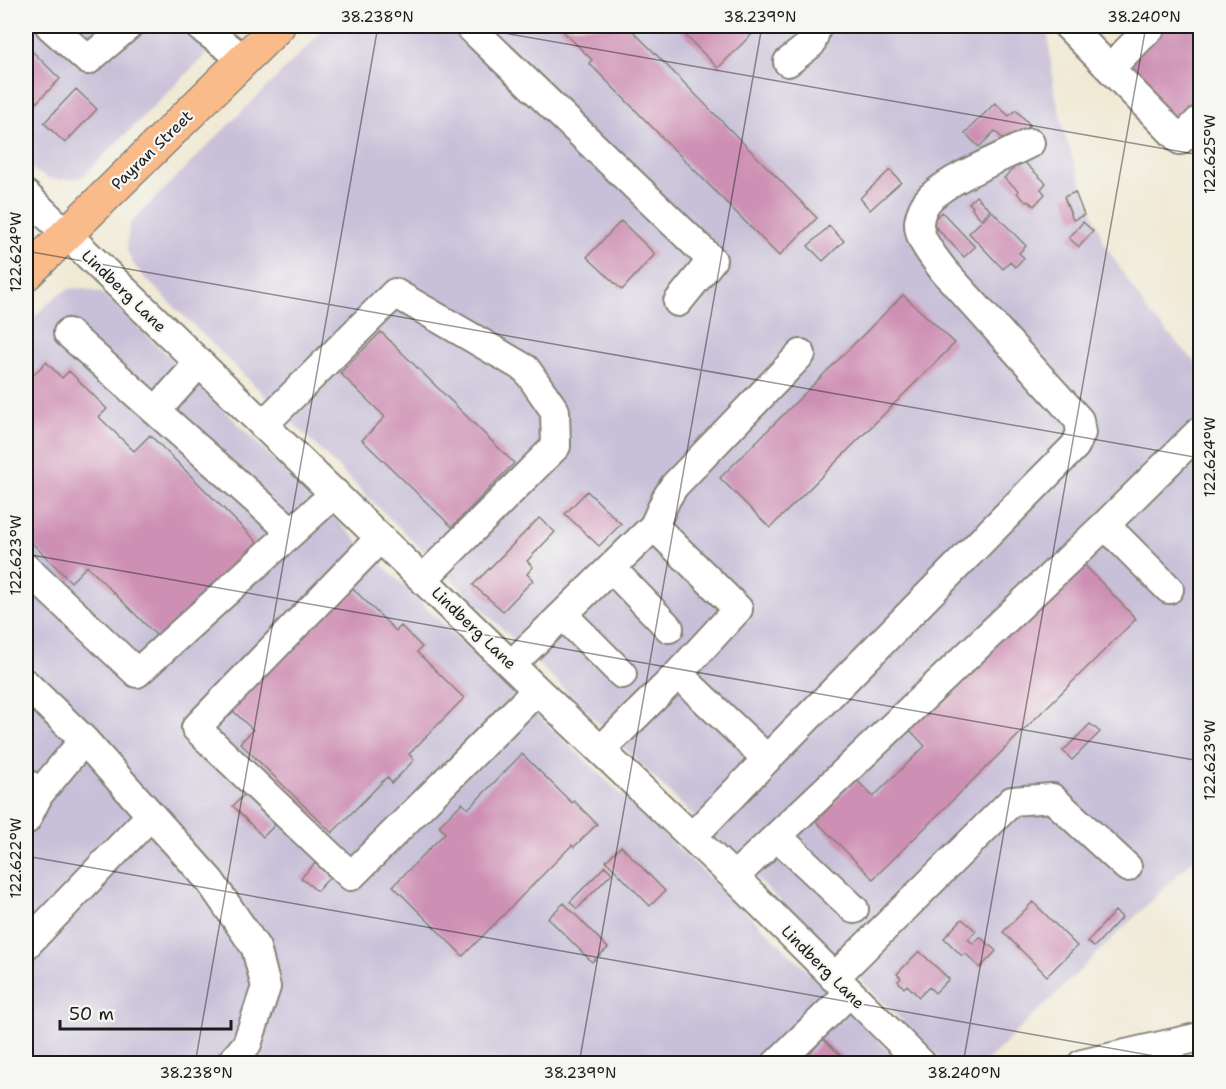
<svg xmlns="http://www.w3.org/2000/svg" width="1226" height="1089" font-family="'Shantell Sans',sans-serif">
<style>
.industrial{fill:#c8c0d8}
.building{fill:#ce8fb4}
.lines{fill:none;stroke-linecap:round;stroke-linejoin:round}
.minor-casing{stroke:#868278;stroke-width:32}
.major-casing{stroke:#868278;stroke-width:36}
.minor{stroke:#fff;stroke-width:28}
.major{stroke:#fabb8b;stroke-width:33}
.ticks{fill:none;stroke:#1c1c1c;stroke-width:1.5;stroke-opacity:0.45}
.labels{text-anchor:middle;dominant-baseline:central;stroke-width:4.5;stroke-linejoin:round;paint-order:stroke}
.street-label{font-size:16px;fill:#1c1c1c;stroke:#f6f6f2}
.neatline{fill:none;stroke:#1c1c1c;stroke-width:2}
.ticks-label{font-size:15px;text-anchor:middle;fill:#1c1c1c}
</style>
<rect width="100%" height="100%" fill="#f6f6f2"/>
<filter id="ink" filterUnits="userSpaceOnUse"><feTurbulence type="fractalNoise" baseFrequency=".0167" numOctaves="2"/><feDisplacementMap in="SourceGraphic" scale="12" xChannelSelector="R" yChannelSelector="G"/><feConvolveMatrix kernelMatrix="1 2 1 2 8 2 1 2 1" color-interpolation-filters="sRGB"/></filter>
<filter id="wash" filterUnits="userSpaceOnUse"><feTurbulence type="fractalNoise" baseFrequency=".008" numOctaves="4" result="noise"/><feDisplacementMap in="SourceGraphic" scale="24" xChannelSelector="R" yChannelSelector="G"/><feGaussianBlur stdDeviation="1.35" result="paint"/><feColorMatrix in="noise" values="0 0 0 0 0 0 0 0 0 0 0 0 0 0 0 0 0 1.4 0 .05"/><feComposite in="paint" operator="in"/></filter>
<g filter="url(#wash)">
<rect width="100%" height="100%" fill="#f0e9d4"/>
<!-- industrial -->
<path class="industrial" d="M26,26H235L83,176L74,179L60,180L49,179L35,171L26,162Z
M328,26H1040L1048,34L1053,83L1066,140L1104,243L1148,312L1200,367V853L985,1063H949L937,1055L143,276L132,262L127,250L128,233L130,223Z
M80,288L101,293L117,306L519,698L786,950L901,1063L26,1064V325L57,295L69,289Z"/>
<g id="blocks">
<!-- building -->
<path class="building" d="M558,26H628L817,218L779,256L589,63L592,60Z
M676,26H760L718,68Z
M1164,26H1200V107L1180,126L1122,67Z
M26,45L60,79L31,108L26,103Z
M76,89L97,109L65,143L44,123Z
M995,103L1009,116L1016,110L1030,125L1009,145L995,131L979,147L965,133Z
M1022,160L1046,183L1041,189L1045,194L1034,206L1028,201L1026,202L1017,193L1019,191L1004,178Z
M890,170L901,182L870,210L860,198Z
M1075,192L1084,215L1073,220L1064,197Z
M976,196L990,210L981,219L972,209L973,207L969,203Z
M992,211L1026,246L1019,253L1024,258L1015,267L1010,262L1003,269L969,233Z
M942,212L975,247L964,257L931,222Z
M621,221L655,254L622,290L587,257Z
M1083,222L1093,231L1079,247L1069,238Z
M829,226L844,241L823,261L808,246Z
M903,295L955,343L770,528L720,478Z
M381,332L514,463L452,527L362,440L385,417L340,373Z
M46,362L62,378L69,371L107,409L99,417L134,451L150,435L257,542L159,638L87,566L71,582L26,537V382Z
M587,491L621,524L599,546L565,514Z
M539,518L555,532L527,561L533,567L527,574L533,580L503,611L473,585Z
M1079,559L1136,619L873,879L816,821L857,780L873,797L925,746L908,728Z
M349,585L396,631L401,626L422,647L417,652L464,698L409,754L414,760L392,783L387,777L332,833L240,743L253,730L229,707Z
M1090,724L1100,732L1072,760L1063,751Z
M522,754L572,803L574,801L597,824L574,847L572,845L463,956L393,886L445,833L439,826L462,803L468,809Z
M245,794L275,825L263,837L233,806Z
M621,846L665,891L650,906L606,861Z
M315,863L330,877L317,891L301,878Z
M605,866L612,873L577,909L570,902Z
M1033,902L1077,946L1047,976L1003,932Z
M564,903L608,948L592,962L548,918Z
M1115,911L1122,917L1094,947L1087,942Z
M962,919L976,931L968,939L973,944L980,937L996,951L980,968L965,953L962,956L944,938Z
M919,951L949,979L935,993L929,987L919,997L907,985L904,988L898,981L901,978L897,974Z
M823,1039L850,1064H803L802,1062Z"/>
</g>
</g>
<g filter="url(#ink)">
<use href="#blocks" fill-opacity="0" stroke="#868278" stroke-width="1.5"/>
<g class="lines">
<!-- minor casing -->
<g class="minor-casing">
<path id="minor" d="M50,26L88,60L128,26
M199,26L244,59
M469,26L712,260L678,302
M1068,26L1180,140L1200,120
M788,62L811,44L817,26
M1110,68L1152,26
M26,195L537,690L734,877L922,1064
M68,333L292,532
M156,411L199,363
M263,425L395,293L526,369L555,411L556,446L423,579
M1105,525L1200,431
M380,538L196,728L351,876L537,690
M26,568L137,673L335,493
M611,568L669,628
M563,615L622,674
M512,664L654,526L666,499L674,486L801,354
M678,674L767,759L692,837
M26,684L84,740L39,794L26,783
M84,740L210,881L256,948L266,987L247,1044L230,1064
M601,750L678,674L738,609L654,526
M767,759L1075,446L1081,433L1079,420L944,271C934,257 918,240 919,222C920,213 925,203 931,197C952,177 1003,157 1030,143
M26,820L39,794
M777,836L854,909
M734,877L1105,525L1169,589
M26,945L151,815
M834,978L1012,801L1052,798L1127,867
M776,1064L849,993
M1082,1064L1200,1037"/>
</g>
<!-- major casing -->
<g class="major-casing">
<path id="major" d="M26,274L278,26"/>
</g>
<!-- minor -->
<use href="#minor" class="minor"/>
<!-- major -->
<use href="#major" class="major"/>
</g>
</g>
<!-- ticks -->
<path class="ticks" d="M464,26L1200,155M26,251L1200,458M26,554L1200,761M26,856L1200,1064M195,1064L378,26M579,1064L762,26M963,1064L1146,26"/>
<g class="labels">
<!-- street labels -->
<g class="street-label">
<text transform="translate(152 150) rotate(-44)">Payran Street</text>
<text transform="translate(124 291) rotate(44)">Lindberg Lane</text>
<text transform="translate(474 628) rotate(44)">Lindberg Lane</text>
<text transform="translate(823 967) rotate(45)">Lindberg Lane</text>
</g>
</g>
<!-- margin -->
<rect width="1226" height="1089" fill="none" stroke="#f6f6f2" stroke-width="66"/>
<!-- scale -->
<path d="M60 1020v9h171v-9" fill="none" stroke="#1c1c1c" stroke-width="3"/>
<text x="69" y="1020" font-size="18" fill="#1c1c1c" stroke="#f6f6f2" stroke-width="4.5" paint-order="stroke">50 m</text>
<rect x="33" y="33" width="1160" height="1023" class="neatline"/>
<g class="ticks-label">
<text x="377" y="22">38.238°N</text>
<text x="760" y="22">38.239°N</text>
<text x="1144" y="22">38.240°N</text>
<text transform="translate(1210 154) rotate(-90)" y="5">122.625°W</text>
<text transform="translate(16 252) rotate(-90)" y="5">122.624°W</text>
<text transform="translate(1210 457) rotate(-90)" y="5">122.624°W</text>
<text transform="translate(16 555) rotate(-90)" y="5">122.623°W</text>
<text transform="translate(1210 760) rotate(-90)" y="5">122.623°W</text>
<text transform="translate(16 858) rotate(-90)" y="5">122.622°W</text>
<text x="196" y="1078">38.238°N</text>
<text x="580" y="1078">38.239°N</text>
<text x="964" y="1078">38.240°N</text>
</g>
</svg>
